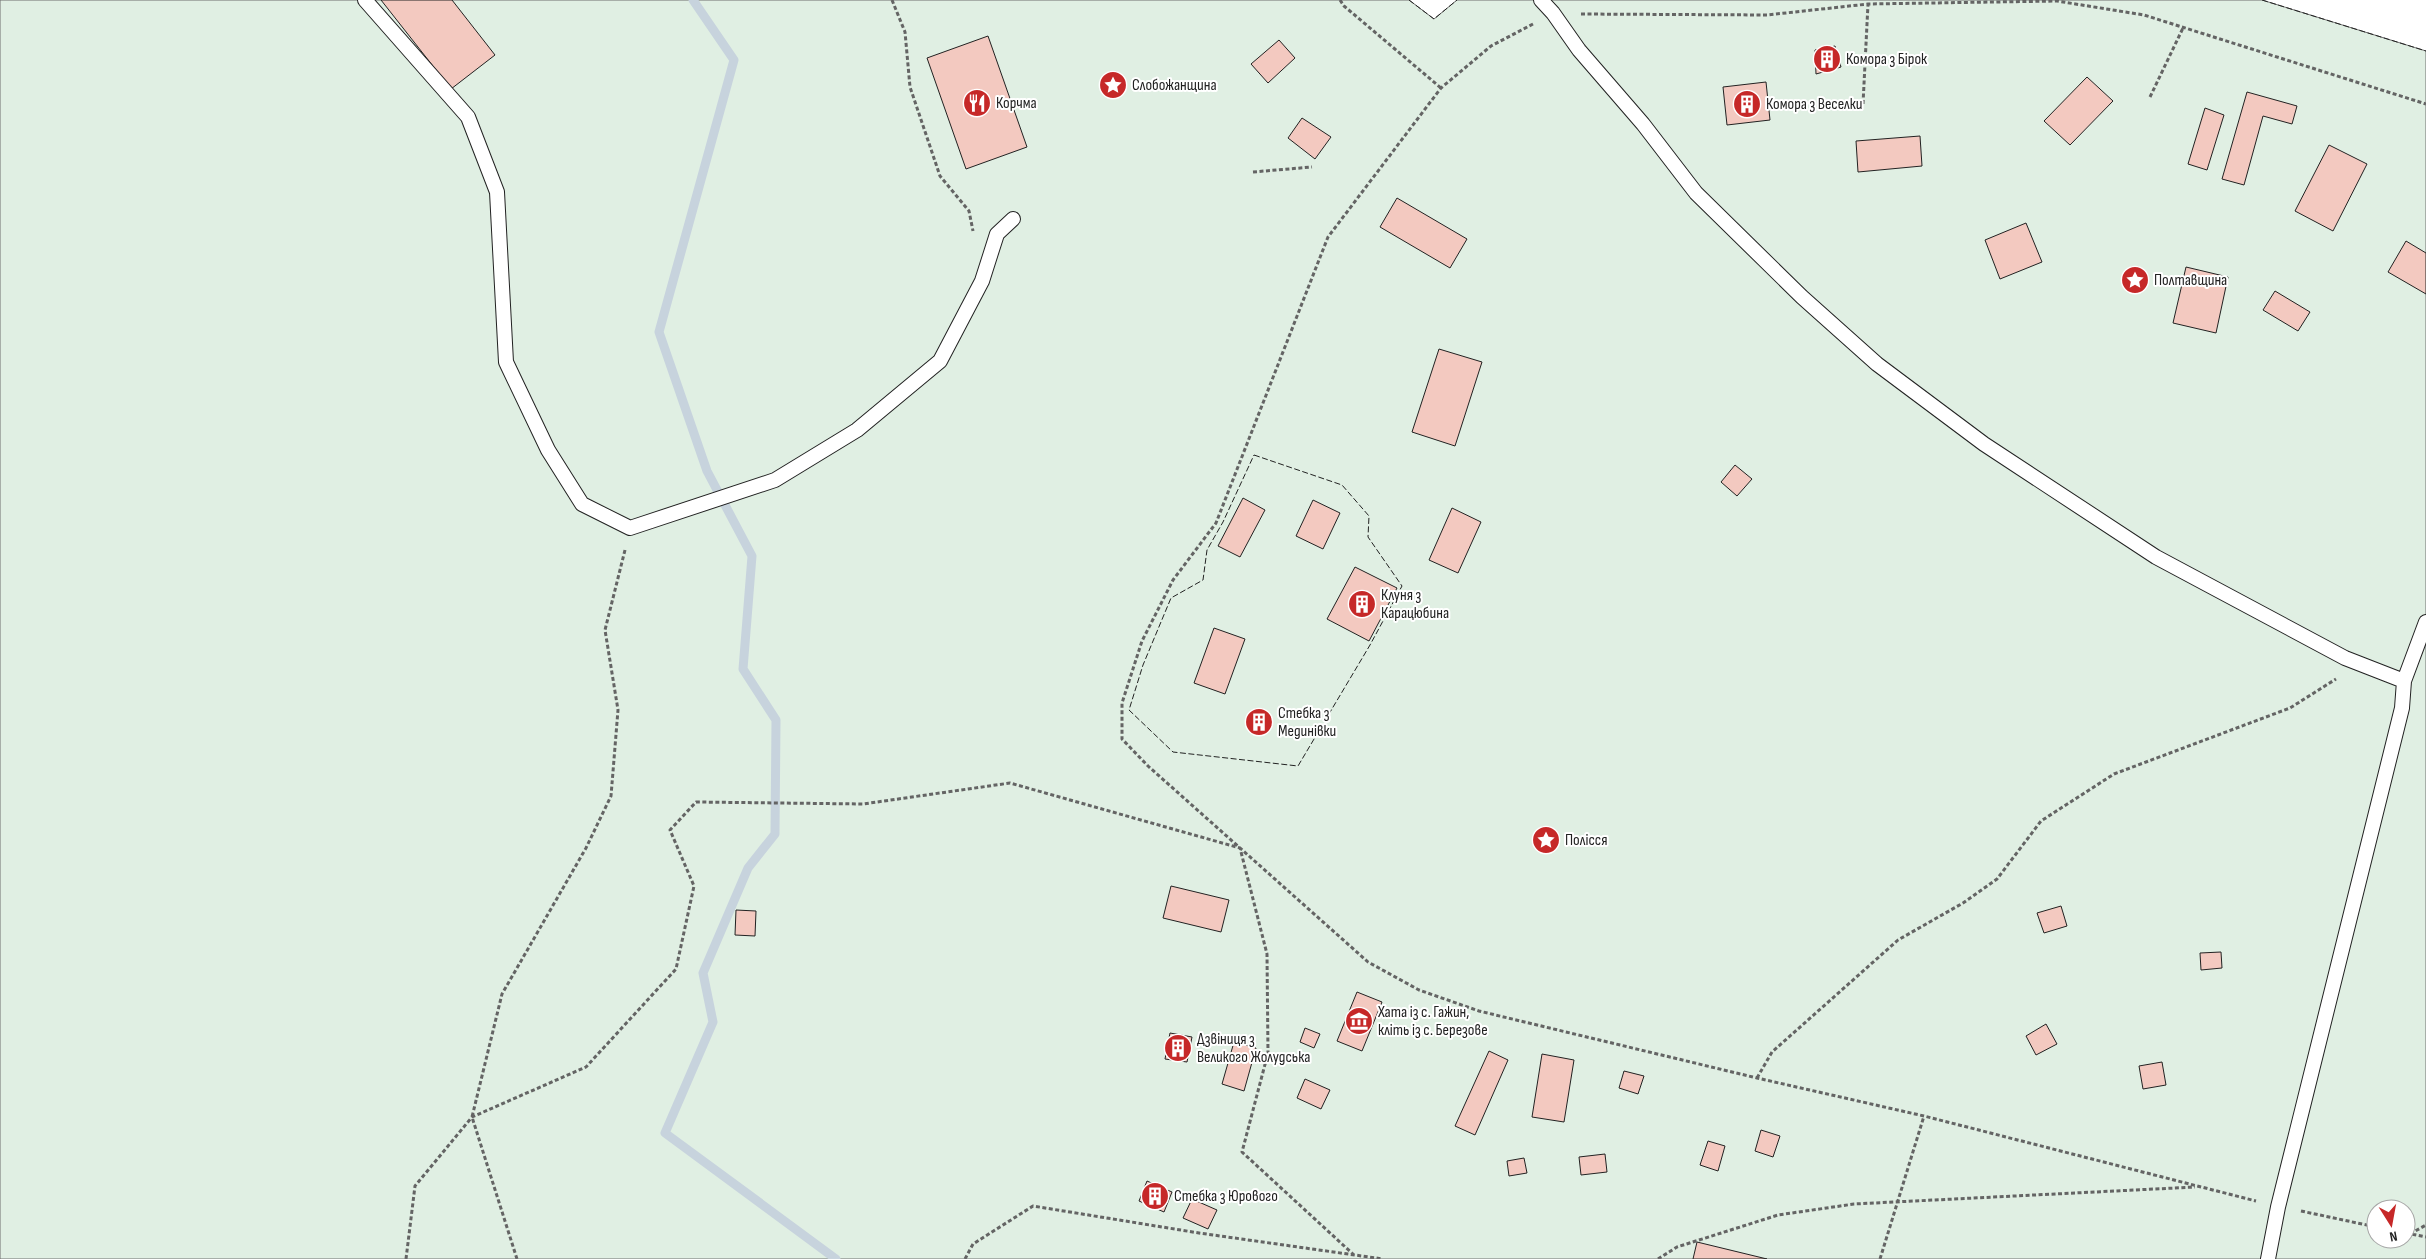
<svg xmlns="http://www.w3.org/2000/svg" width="2426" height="1259" font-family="'Sofia Sans Condensed',sans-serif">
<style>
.green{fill:#e0efe3;stroke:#6f6f6f;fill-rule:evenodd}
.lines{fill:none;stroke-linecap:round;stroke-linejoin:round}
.stream{stroke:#c7d3dd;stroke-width:9}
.building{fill:#f3c9c0;stroke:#222}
.lane-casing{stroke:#222;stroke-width:16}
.path{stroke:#646464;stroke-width:3;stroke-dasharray:4 2.5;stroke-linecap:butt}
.lane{stroke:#fff;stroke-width:14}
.fence{stroke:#222;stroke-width:1;stroke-dasharray:6 2.5;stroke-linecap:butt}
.labels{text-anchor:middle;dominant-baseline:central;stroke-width:4;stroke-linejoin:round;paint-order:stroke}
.poi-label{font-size:16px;fill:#222;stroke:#fff;text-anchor:start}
</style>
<rect width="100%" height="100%" fill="#fff"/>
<!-- green -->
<path class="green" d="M0,0H1409L1434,19L1457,0H2262L2426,51V1259H0ZM2376,1209H2406V1239H2376Z"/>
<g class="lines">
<!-- stream -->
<path class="stream" d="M693,0L734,60L659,332L707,471L752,556L743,669L776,720L775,834L748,868L703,973L713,1022L665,1133L836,1259"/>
</g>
<!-- building -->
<path class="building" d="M381,0H452L495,55L451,89Z
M988,36L1027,147L966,169L927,58Z
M1279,40L1295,58L1268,83L1251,64Z
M1835,46L1841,67L1816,74L1815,50Z
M2087,77L2113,101L2070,145L2044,121Z
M1766,82L1770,120L1727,125L1723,87Z
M2247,92L2297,106L2292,124L2263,116L2244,185L2222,179Z
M2205,108L2224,115L2207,170L2188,164Z
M1302,118L1331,137L1315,159L1288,138Z
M1920,136L1922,166L1858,172L1856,141Z
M2329,145L2367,164L2333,231L2295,211Z
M1397,198L1467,239L1450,268L1380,227Z
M2026,223L2042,262L2000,279L1985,240Z
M2406,241L2426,253V294L2388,272Z
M2186,267L2228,277L2216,333L2173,323Z
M2275,291L2310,312L2298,331L2263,310Z
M1439,349L1482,362L1455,446L1412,432Z
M1735,465L1752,479L1737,496L1721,482Z
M1243,498L1265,510L1240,557L1218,546Z
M1313,500L1340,513L1323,549L1296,536Z
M1452,508L1481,522L1458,573L1429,560Z
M1355,567L1397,588L1369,641L1327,619Z
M1214,628L1245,639L1225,694L1194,683Z
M1250,713L1269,714V731L1250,730Z
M1171,886L1229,900L1221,932L1163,918Z
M2061,906L2067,926L2044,933L2037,913Z
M736,910L756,911L755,936L735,935Z
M2221,952L2222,968L2201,970L2200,953Z
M1357,992L1382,1002L1362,1051L1337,1041Z
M2046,1024L2057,1044L2036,1055L2026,1036Z
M1305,1028L1320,1034L1314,1048L1300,1042Z
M1170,1033L1192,1037L1187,1062L1165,1059Z
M1234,1042L1256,1048L1244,1091L1222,1084Z
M1489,1051L1508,1060L1475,1135L1455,1126Z
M1542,1054L1574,1060L1564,1122L1532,1117Z
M2162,1062L2166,1085L2143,1089L2139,1066Z
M1624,1071L1644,1076L1638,1094L1619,1088Z
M1305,1079L1330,1090L1321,1109L1297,1098Z
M1761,1130L1780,1136L1773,1157L1755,1151Z
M1708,1141L1725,1146L1718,1171L1700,1165Z
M1605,1154L1607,1172L1581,1175L1579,1157Z
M1524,1158L1527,1173L1509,1176L1507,1161Z
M1147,1181L1172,1192L1164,1212L1139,1201Z
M1192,1199L1217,1210L1208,1229L1183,1218Z
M1697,1242L1767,1259H1693Z"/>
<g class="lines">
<!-- lane casing -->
<g class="lane-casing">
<path id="lane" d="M365,0L468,117L497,192L506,362L548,450L582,504L630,528L775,480L857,430L940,361L982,281L997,234L1013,219
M1541,0L1553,13L1579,50L1643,124L1696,193L1802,297L1877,364L1984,444L2156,557L2345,658L2404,681
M2268,1259L2278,1207L2402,708L2404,681L2426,622"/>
</g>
<!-- path -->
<path class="path" d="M892,0L905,32L910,87L940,176L969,211L973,231
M1340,0L1344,6L1441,88
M1581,14L1767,15L1868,4L2057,1L2144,15L2426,104
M1533,24L1491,46L1441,88L1328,237L1216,523L1173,580L1142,641L1122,703V739L1148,766L1368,962L1419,990L1479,1011L1757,1078L1924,1116L2256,1201
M2150,97L2183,28
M1863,104L1868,4
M1253,172L1312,167
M1757,1078L1772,1052L1898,940L1963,903L1997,879L2041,821L2114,774L2290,708L2336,679
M2301,1211L2376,1227
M2406,1233L2426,1237
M2410,1234L2426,1225
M406,1259L415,1186L472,1117L586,1067L676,969L694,886L670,830L696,802L863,804L1010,783L1240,848L1267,954L1268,1053L1242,1152L1354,1255
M517,1259L472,1117L502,994L586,848L611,796L618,710L605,630L625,550
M965,1259L973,1244L1033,1206L1199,1233L1383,1259
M1658,1259L1677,1247L1778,1215L1854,1204L2195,1187
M1880,1259L1924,1116"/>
<!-- lane -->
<use href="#lane" class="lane"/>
<!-- fence -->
<path class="fence" d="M1409,0L1434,19L1457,0
M2262,0L2426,51
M1254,455L1342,485L1369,516L1368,537L1402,586L1370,645L1298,766L1173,752L1129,710L1143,665L1171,598L1203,580L1207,550L1223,522Z"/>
</g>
<!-- icons -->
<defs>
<g id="building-disc" transform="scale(1.4375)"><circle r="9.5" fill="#c62828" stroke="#fff"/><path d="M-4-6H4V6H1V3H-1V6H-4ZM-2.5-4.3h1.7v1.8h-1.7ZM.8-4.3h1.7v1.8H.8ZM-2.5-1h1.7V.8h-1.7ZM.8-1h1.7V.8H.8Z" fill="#fff"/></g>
<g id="sight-disc" transform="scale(1.4375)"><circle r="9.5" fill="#c62828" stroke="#fff"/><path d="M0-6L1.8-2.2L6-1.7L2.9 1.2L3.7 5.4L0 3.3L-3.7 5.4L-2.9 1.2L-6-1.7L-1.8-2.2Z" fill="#fff"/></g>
<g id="restaurant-disc" transform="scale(1.4375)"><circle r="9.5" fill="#c62828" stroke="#fff"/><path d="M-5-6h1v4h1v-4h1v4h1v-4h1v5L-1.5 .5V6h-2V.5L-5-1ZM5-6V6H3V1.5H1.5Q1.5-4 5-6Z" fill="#fff"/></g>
<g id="museum-disc" transform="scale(1.4375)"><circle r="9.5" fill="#c62828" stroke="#fff"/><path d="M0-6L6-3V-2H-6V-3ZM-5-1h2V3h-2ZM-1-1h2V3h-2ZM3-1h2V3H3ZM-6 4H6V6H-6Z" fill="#fff"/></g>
</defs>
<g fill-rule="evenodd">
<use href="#building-disc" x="1827" y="59"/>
<use href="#sight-disc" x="1113" y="85"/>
<use href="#restaurant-disc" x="977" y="103"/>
<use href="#building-disc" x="1747" y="104"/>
<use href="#sight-disc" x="2135" y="280"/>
<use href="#building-disc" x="1362" y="604"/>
<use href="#building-disc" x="1259" y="722"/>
<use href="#sight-disc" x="1546" y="840"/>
<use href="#museum-disc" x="1359" y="1021"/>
<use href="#building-disc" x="1178" y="1048"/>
<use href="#building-disc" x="1155" y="1196"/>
</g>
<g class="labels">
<!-- poi labels -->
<g class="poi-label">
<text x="1846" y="59">Комора з Бірок</text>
<text x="1132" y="85">Слобожанщина</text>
<text x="996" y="103">Корчма</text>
<text x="1766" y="104">Комора з Веселки</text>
<text x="2154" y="280">Полтавщина</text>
<text x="1381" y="595">Клуня з<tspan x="1381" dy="18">Карацюбина</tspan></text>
<text x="1278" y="713">Стебка з<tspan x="1278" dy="18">Мединівки</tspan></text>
<text x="1565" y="840">Полісся</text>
<text x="1378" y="1012">Хата із с. Гажин,<tspan x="1378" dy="18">кліть із с. Березове</tspan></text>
<text x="1197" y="1039">Дзвіниця з<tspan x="1197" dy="18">Великого Жолудська</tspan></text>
<text x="1174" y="1196">Стебка з Юрового</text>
</g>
</g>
<!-- north arrow -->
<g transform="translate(2391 1224) rotate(169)"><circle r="24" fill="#ffffff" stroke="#a7a7a7"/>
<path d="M0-4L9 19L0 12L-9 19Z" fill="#c62828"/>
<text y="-8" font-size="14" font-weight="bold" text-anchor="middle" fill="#222222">N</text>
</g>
</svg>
